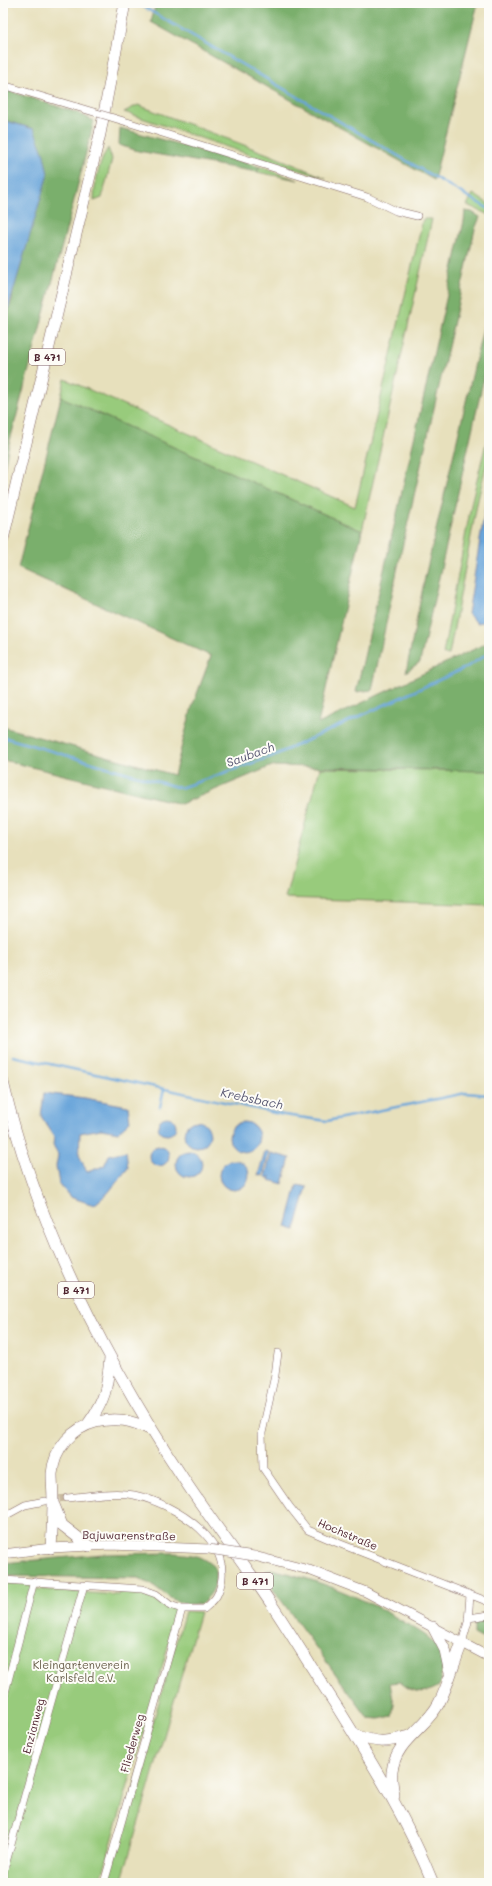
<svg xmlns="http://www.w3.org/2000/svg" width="492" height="1886" font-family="Mali,sans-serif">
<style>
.green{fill:#98cb7c;stroke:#717554}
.forest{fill:#7aaf6c;stroke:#62674c}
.water{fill:#69a5da;stroke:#5a6282}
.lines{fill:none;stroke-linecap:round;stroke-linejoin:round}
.stream{stroke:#69a5da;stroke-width:2.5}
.minor-tunnel{stroke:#c8b99f;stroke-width:7;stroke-dasharray:7 3.5;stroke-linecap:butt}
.minor-casing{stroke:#81635e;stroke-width:8}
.major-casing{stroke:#81635e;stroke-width:10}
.highway-casing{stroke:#81635e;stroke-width:12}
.minor{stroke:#fff;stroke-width:7}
.major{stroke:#fff;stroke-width:9}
.highway{stroke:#fff;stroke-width:11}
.minor-bridge-casing{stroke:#81635e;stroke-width:8;stroke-linecap:butt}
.major-bridge-casing{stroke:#81635e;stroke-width:10;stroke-linecap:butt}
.minor-bridge{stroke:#fff;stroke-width:7}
.major-bridge{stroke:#fff;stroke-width:9}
.labels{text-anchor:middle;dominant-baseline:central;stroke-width:4;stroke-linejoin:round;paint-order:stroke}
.shield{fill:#fdfcf7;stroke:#806168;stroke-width:1}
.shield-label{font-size:10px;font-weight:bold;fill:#4a1f2b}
.street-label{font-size:11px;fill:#4a1f2b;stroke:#fdfcf7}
.park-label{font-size:11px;fill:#655b47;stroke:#fdfcf7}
.water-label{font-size:12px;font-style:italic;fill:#565571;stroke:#fdfcf7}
</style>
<rect width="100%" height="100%" fill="#fdfcf7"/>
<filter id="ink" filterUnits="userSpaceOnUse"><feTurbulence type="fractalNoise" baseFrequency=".025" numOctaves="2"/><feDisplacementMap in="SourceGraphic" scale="8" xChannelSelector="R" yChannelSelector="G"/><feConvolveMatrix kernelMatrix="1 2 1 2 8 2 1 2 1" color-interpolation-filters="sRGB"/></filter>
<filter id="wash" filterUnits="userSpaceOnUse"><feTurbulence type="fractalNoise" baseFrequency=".012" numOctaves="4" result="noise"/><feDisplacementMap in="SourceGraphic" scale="16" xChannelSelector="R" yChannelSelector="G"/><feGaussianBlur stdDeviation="0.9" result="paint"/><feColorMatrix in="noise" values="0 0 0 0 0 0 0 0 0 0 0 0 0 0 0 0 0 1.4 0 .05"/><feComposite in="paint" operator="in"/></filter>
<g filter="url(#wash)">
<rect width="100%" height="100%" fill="#e7e0bc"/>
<!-- green -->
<path class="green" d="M138,105L273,156L326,178L271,162L124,112Z
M108,148L112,159L102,198L94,201C94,185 99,162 108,148Z
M260,167L298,180L257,172Z
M473,194L489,204V215L467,205Z
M423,219H432L362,531L61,397L65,379L355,507Z
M489,431V453L477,504L449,655L443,654L472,500Z
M320,768L489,771V905L285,898Z
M3,1582L36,1584V1589L118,1595L120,1589L142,1591L177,1610V1615L100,1883H3Z
M185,1611L200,1612L121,1883H107Z"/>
<!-- forest -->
<path class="forest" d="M156,3H478L434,180L151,22Z
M3,89L78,113L94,121L72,208L8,448L3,475V326L12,300L34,129L3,120Z
M120,128L260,167L257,172L138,151L119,145Z
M465,211L472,212L480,217L475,229L400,557L372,690L356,692L464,221Z
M489,303V355L420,662L406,672L425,577Z
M61,397L362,531L318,724L489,642V771L272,766L181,804L3,760V727L174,775L192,707L211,656L18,568Z
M174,1553C193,1555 200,1554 215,1568C216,1586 215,1592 200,1604H184L170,1598L154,1586L138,1578L3,1576V1563L103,1554Z
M271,1569C319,1580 365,1598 407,1624C419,1631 432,1638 440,1650C446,1660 441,1675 439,1686C425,1695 412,1693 400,1682L390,1683L394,1704L392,1716L379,1719L368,1718L264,1577L265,1571Z
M485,1618L489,1620V1642L474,1634V1625L478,1619Z"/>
<!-- water -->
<path class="water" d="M3,120L34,129L44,155L48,174L3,326Z
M489,498V621L477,623L468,614L485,509Z
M44,1093L85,1098L128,1106L130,1121L118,1132L101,1129L80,1133L79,1155L87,1172L104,1166L109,1155L126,1151L128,1168L108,1193L94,1205L70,1197L59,1184L56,1166L58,1155L53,1145L54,1136L41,1116Z
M158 1126a9 9 0 1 1 18 0a9 9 0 1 1-18 0Z
M184 1134a13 13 0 1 1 26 0a13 13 0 1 1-26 0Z
M229 1137a15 15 0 1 1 30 0a15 15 0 1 1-30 0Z
M149 1156a10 10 0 1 1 20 0a10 10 0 1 1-20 0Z
M265,1151L269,1152L263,1176L258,1175Z
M176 1164a13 13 0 1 1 26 0a13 13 0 1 1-26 0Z
M271,1153L290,1158L283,1184L269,1180L270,1176L269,1178L265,1177Z
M219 1175a15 15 0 1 1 30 0a15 15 0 1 1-30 0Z
M297,1185L307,1187L295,1230L286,1227Z"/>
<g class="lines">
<!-- stream -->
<path class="stream" d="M137,3L489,209
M3,737L180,788L273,756L465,668L489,653
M13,1056L284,1115L327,1121L466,1093L489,1095
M160,1107L164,1089"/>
</g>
</g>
<g filter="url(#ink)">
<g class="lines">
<!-- minor-tunnel -->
<path class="minor-tunnel" d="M49,1500L67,1498"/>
<!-- minor casing -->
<g class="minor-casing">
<path id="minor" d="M3,85L77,107
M127,122L367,197L396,211L417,216
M278,1353L275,1375L262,1433L263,1468L289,1506L308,1530L338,1543L489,1602
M3,1517L25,1505L45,1501
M3,1580L142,1589L156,1594L170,1605L182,1609H204C209,1605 216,1599 218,1593C239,1543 176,1504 134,1495C113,1491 89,1496 67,1498
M468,1618L489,1615
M462,1643L468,1622L470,1595
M3,1700L34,1581
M3,1873L84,1585
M104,1883L182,1609"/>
</g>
<!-- major casing -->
<g class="major-casing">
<path id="major" d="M3,1554L51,1548L111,1545L209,1549
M254,1556L309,1570L366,1592L489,1657"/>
</g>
<!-- highway casing -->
<g class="highway-casing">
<path id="highway" d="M3,539L100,134L125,3
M3,1082C36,1226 104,1359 185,1481C213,1523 244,1563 272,1605C295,1640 316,1675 339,1710C374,1766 408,1821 433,1883
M88,1424C106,1399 107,1388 110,1358
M54,1505L62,1525L89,1546
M51,1548C52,1532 53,1517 53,1502C53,1493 52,1483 52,1474C54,1449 72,1428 96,1422C116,1417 132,1420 151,1430
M433,1627L445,1650L450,1673
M355,1735C379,1744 386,1742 410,1736
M394,1796C393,1788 391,1779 392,1772C395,1740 426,1729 439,1703C449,1684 454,1662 462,1643"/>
</g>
<!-- minor -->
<use href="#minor" class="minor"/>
<!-- major -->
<use href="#major" class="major"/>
<!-- highway -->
<use href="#highway" class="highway"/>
<!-- minor-bridge casing -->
<g class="minor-bridge-casing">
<path id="minor-bridge" d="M77,107L127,122"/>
</g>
<!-- major-bridge casing -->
<g class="major-bridge-casing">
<path id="major-bridge" d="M209,1549L254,1556"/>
</g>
<!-- minor-bridge -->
<use href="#minor-bridge" class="minor-bridge"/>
<!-- major-bridge -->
<use href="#major-bridge" class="major-bridge"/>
</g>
</g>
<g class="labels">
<!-- shield labels -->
<g class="shield">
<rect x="29" y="349" width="36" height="16" rx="3"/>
<rect x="58" y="1282" width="36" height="16" rx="3"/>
<rect x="237" y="1573" width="36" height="16" rx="3"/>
</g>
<g class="shield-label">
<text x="47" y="357">B 471</text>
<text x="76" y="1290">B 471</text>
<text x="255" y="1581">B 471</text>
</g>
<!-- street labels -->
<g class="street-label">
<text transform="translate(348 1534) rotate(23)">Hochstraße</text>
<text transform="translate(129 1535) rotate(1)">Bajuwarenstraße</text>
<text transform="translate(33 1726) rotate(-75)">Enzianweg</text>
<text transform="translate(132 1743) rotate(-74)">Fliederweg</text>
</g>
<!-- park labels -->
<g class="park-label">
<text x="81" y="1664">Kleingartenverein<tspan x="81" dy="13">Karlsfeld e.V.</tspan></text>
</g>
<!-- water labels -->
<g class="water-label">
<text transform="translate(250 754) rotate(-20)">Saubach</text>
<text transform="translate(252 1098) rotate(12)">Krebsbach</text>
</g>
</g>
<!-- margin -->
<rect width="492" height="1886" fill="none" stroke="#fdfcf7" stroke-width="16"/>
</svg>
